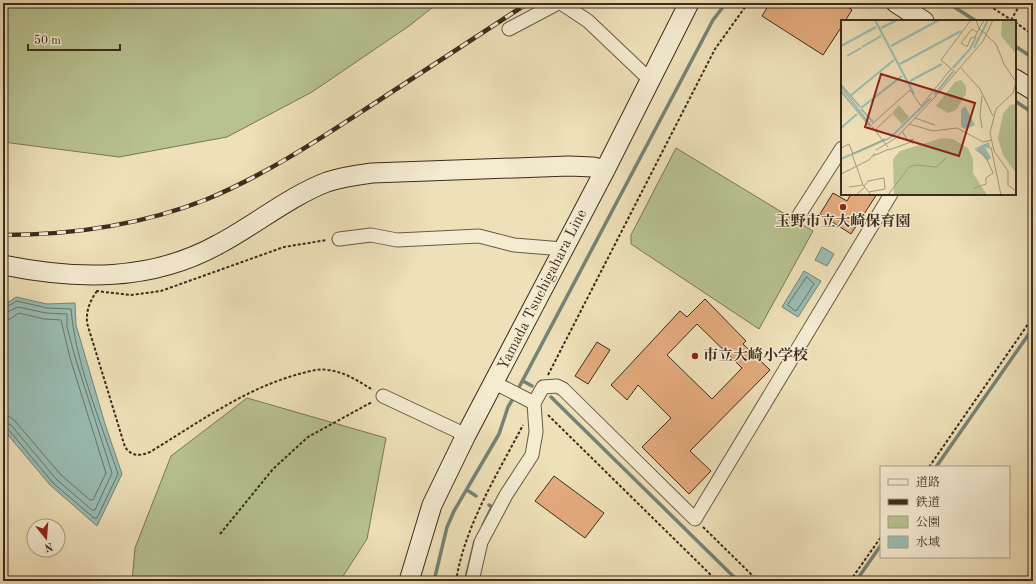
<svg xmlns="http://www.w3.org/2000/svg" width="1036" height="584" font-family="'Old Standard TT','Noto Serif JP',serif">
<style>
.green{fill:#b7c290;stroke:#7a7756}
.water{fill:#99bdb3;stroke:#748377}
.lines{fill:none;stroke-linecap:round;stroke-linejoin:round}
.shore{stroke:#6b7468;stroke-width:1}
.stream{stroke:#748377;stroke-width:3.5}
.building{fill:#e4ab7e;stroke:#3d2c1d;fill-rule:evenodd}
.street-casing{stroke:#695944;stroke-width:15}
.secondary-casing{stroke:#3d2c1d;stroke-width:21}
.path{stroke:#3d2c1d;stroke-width:2;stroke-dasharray:3 2;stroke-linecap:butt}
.street{stroke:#f4ebd1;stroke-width:13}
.secondary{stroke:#f4ebd1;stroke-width:19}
.rail-casing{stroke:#3d2c1d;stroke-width:4.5}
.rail{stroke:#f4ebd1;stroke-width:3;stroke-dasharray:9;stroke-linecap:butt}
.poi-dot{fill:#8f2418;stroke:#f4ebd1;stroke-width:1.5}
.labels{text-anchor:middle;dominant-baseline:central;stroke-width:3;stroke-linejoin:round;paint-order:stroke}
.poi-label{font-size:15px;font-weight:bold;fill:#3d2c1d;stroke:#f4ebd1}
.street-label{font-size:15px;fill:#3d2c1d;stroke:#f4ebd1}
.inset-river{fill:none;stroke:#99bdb3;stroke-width:2}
.inset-road{fill:none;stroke:#a7987a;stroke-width:1}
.view{fill:#8f2418;fill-opacity:0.15;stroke:#8f2418;stroke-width:2}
.inset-edge{fill:none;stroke:#3d2c1d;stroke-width:2}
</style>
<rect width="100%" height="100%" fill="#eee0b8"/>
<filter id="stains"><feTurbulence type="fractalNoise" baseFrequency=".005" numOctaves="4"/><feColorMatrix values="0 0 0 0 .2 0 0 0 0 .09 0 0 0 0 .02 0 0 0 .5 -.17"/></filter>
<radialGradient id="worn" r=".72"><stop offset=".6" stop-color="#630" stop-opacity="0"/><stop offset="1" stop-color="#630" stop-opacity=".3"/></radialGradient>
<!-- green -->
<path class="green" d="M3,3H438L409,26L312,92L227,137L119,157L3,142Z
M676,148L813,231L759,329L631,244V235Z
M247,398L386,438L367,539L340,581H132L135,548L171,456Z"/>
<!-- water -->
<path class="water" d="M822,247L834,254L827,266L815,260Z
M804,271L821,281L798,317L782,307Z
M16,297L47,304L75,303L76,325L105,424L122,474L97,526L50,485L3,429V306Z"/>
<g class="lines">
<!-- shore -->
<path class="shore" d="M807,277L814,284L797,310L795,311L788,305Z
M3,309L17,301L47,308L71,309C75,361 101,423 118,474L97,518H94L53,483L8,429L3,427
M3,314L18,307L46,313L67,314V327L75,357L112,473L95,510H92L56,479L11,425L3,422
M3,320L10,319L19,313L44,319L61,320L70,358L106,473L93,500H90L61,475L15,421L10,417L3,416"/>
<!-- stream -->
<path class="stream" d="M948,3L976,21
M1015,46L1033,58
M1015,101L1033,113
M523,381L532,386
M517,391L713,20L726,3
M551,397L738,581
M936,467L1033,328
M467,490L476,496
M483,525L492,507L489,505
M466,578L475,541
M434,581L447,527L454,511L499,434L508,407L514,397
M856,581L881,545"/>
</g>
<!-- building -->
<path class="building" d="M770,3H842L852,10L845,21H842V26L823,55L762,16Z
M833,193L847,201L851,194H877L851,234L820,214Z
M705,299L746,341L743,344L770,370L690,451L711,471L689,494L642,447L671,418L638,385L627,400L611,385L680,311L687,317ZM697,324L742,368L712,399L667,355Z
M597,342L610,350L588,384L575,376Z
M554,476L604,513L585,538L535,501Z"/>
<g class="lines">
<!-- street casing -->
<g class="street-casing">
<path id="street" d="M561,3L588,21L650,80
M509,29L558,3
M799,215L842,148
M339,239L371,235L397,240L479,236L514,245L563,249
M495,383L534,403
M383,396L466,435
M472,581L481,542L506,495L532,455L536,432L534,403L543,387L557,386L563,389L695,519L891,194"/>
</g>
<!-- secondary casing -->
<g class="secondary-casing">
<path id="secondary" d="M896,3L924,21
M1015,79L1033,90
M3,265C77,280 151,282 219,244C253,226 292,195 327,182C342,177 357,175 372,173L569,166L593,167L605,170
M409,581L432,505L466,435L605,170L689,3"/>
</g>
<!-- path -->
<path class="path" d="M985,3L1013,21
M1011,20L1021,3
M1015,22L1033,35
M96,291L131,295L161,291L284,247L327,240
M97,291C90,301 86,310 87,323L125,447C132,457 140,456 150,452C198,423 244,389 299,374C308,372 318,368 328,370C345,372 358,381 373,390
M548,375L715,49L748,3
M548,415L717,581
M929,467L1033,317
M703,527L758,581
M220,534L273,469L308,437L372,402
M456,581C465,525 497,475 523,425
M850,581L881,537"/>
<!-- street -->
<use href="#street" class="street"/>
<!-- secondary -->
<use href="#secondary" class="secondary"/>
<!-- rail casing -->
<g class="rail-casing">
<path id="rail" d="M3,235C71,235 141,225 205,200C268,174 324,136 381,99C430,67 479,35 528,3"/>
</g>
<!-- rail -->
<use href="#rail" class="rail"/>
</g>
<!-- markers -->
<g class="poi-dot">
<circle cx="843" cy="207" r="4"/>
<circle cx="695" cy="356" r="4"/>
</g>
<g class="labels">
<!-- poi labels -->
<g class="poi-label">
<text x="843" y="222">玉野市立大崎保育園</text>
<text x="703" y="356" text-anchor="start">市立大崎小学校</text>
</g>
<!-- street labels -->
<g class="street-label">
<text transform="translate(543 290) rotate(-63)">Yamada Tsuchigahara Line</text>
</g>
</g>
<!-- overview -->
<g transform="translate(841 20)">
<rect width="175" height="175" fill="#eee0b8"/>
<path d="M161,0H175V34L160,16ZM120,60L125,66V74L115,90L107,93L95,86L114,62ZM175,84V153L162,135L157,118L162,94L169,85ZM58,85L68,97L61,104L51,93ZM101,118L112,119L127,128L132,139V153L146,175H53L52,139L59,131Z" fill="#b7c290"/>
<path d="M124,86L134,105L125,109L120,107V90ZM148,122L149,129L144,127L150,138L146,141L135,128Z" fill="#99bdb3"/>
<path class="inset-river" d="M34,0L73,74M40,8L56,0M0,26L35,7M50,26L98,0M21,27L40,16M133,28L147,0M6,36L20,28M59,44L120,11M112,48L129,29L135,17M69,61L101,44M0,65L19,87M0,71L29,106M93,75L112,52M9,76L53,40M20,88L61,56M20,89L32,102M0,108L16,94M0,139L49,118L90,78"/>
<path class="inset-road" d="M135,0L138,9L145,14M136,12L131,9L120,23L126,27L130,18L134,17L138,9L143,0M145,15L155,24L163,44L175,62L172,73L155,89L149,113L153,131L167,151V165L175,171M120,48L139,69L152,96M115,53L100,40L130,0M0,67L47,127M141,76L139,95L141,108M74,98L94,105M31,104L69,70L80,86L110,49M68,104L92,111L116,108L142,122L150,120M35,109L51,94M61,111L67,121L73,119M150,127L160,175M0,128L8,124L12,134M134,129L145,137L152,153M35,130L55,118L93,78L142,21L152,0M48,130L70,122L72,124M32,136L48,129M0,154L28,140L34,133M23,166L27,161L43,158L44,169L28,172M8,167L22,165M133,168L145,164V158L152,153M15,175L24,167M30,175L22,165L11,134L44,119M47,175L68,147L75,145L95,147L105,138"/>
<path class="view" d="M40,54L134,83L118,136L24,107Z"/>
<rect width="175" height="175" class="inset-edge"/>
</g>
<!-- margin -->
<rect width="1036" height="584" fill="none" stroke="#eee0b8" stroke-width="16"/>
<rect x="4" y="4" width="1028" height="576" fill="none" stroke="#3d2c1d" stroke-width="2"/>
<rect x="8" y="8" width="1020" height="568" fill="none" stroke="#3d2c1d"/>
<!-- legend -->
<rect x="880" y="466" width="130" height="92" fill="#f4ebd1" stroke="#ab9f89"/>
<rect x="888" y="479" width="20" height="6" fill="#f4ebd1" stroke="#ab9f89"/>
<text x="916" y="486" font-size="12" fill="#3d2c1d">道路</text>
<rect x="888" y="499" width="20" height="6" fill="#3d2c1d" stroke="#ab9f89"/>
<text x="916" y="506" font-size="12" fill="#3d2c1d">鉄道</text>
<rect x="888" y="516" width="20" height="12" fill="#b7c290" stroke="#ab9f89"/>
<text x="916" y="526" font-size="12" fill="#3d2c1d">公園</text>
<rect x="888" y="536" width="20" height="12" fill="#99bdb3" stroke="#ab9f89"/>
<text x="916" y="546" font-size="12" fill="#3d2c1d">水域</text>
<!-- north arrow -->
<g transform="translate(46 538) rotate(163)"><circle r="19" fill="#f4ebd1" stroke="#ab9f89"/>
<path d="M0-3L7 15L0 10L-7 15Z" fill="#8f2418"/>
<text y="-6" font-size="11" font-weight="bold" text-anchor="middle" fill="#3d2c1d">N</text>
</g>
<!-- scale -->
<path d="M28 44v6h92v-6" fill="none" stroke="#3d2c1d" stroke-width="2"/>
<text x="34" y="44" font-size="12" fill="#3d2c1d" stroke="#f4ebd1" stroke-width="3" paint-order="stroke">50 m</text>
<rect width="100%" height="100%" filter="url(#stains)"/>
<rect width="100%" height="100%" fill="url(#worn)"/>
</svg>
